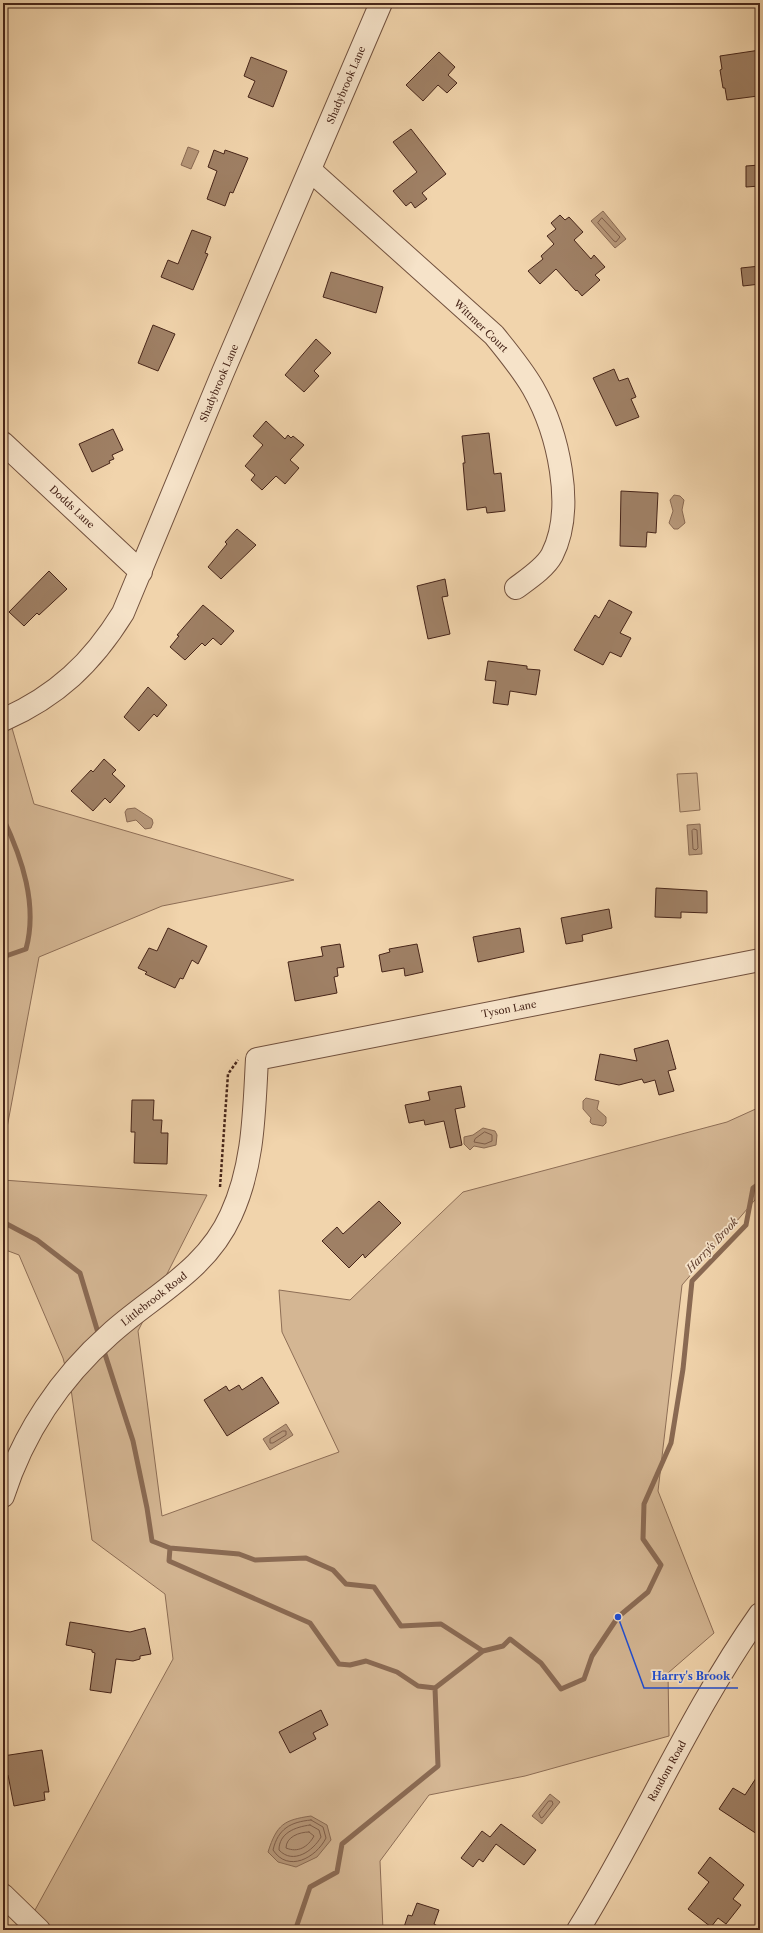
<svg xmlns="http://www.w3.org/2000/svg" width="763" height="1933" font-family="'Libre Caslon Text',serif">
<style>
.green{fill:#d4b693;stroke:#8e6e56}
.water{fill:#b7987a;stroke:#8a6a53}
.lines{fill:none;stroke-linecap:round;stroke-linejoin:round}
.shore{stroke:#7f5e4a;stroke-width:1}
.stream{stroke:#8a6a53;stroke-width:5}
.building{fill:#9f8065;stroke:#472519}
.minor-casing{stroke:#72513e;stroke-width:24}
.path{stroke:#472519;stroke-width:2.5;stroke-dasharray:3 2;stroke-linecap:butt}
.minor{stroke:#f6e3c9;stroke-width:22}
.labels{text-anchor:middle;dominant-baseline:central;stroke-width:3.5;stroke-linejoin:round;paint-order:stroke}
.street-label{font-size:10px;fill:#472519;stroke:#f6e3c9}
.water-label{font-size:11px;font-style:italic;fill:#634231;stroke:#f6e3c9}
.leader{fill:none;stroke:#1d4ed8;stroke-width:1.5}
.callout-dot{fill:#1d4ed8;stroke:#f6e3c9;stroke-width:1.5}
.callout-label{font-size:11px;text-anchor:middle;font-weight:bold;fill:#1d4ed8;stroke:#f6e3c9;stroke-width:3.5;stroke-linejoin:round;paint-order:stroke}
</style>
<rect width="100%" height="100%" fill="#f1d4ac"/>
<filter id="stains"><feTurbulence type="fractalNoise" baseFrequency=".005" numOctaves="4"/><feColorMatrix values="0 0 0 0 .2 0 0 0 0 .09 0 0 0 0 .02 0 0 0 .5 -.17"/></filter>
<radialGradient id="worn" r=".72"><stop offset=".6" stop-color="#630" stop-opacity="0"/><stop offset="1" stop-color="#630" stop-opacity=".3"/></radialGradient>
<!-- green -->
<path class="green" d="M3,697L34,804L294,880L162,906L39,957L3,1149Z
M697,773L700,810L680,812L677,774Z
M760,1107V1194L682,1285L658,1491L714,1633L668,1673L669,1736L525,1776L429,1795L380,1861L383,1930H24L173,1659L165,1594L92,1540L71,1389L63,1358L19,1255L3,1249V1180L207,1195L138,1331L162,1516L339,1452L282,1332L279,1290L350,1300L463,1192L727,1122Z"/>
<!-- water -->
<path class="water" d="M188,147L199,151L191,169L181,165Z
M603,211L626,239L615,248L591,221Z
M674,495L680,496L684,500L682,510L685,523L678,529H674L669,523L673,511L670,500Z
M135,808L152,819L153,823L151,828L145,829L136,820L127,822L125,812L127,809Z
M700,824L702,854L689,855L687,825Z
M586,1098L599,1101L597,1109L606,1117V1123L603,1126L592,1124L590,1122L591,1118L583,1109V1101Z
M483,1128L495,1131L497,1135L496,1145L484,1148L474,1146L470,1150L464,1144V1137L473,1135Z
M286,1424L293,1435L270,1450L263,1439Z
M550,1794L560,1802L542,1824L532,1816Z
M311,1816L327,1825L331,1840L317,1857L296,1867L278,1862L268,1852C277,1824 284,1820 311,1816Z"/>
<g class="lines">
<!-- shore -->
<path class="shore" d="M602,218L620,237L616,242L614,241L598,223Z
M694,829L697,830L698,848L696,850L693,849L692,831Z
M485,1132L492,1135V1141L485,1144L474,1142L475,1139Z
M283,1431H286V1435L273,1443H270V1439Z
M549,1801H552L553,1804L543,1817L541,1818L539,1814Z
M311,1820L323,1827L326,1838C316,1858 288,1873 273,1850C278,1829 290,1822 311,1820Z
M310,1825L319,1830L321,1837C313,1851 293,1865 279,1850C279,1833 295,1827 310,1825Z
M309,1832L314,1836C308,1847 298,1853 286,1848C286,1837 299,1832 309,1832Z"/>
<!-- stream -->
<path class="stream" d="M3,818C22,858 38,905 26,949L3,957
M3,1222L37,1240L80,1273L99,1336
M103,1348L133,1441L147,1508L152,1541L170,1548L169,1561L310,1623L339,1664L350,1665L366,1661L397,1672L418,1686L435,1688
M170,1548L239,1554L255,1560L306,1558L333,1570L346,1584L374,1587L401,1626L441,1624L483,1651
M298,1930L297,1925L310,1887L337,1872L342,1844L438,1766L435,1688L483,1651L503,1646L510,1639L541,1663L561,1689L584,1679L592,1656L618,1617L648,1592L661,1565L643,1539L644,1504L671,1443L683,1369L692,1281L746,1225L753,1188L760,1183"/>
</g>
<!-- building -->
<path class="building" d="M760,50V67H757L758,77H756L758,96L727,100L725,88H723L720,70L722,69L720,56Z
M439,52L455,67L448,75L457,83L447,93L438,85L423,101L406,85Z
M251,57L287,71L273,107L248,97L255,81L244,76Z
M411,129L446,174L422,193L427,199L415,208L411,202L406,206L393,191L417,172L393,142Z
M214,150L224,154L225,150L248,158L233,193L230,192L225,206L207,199L217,171L208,167Z
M760,165V186L746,187V166Z
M560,215L565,220L569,217L583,232L574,240L591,259L594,255L605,267L595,275L600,280L582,296L577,290L576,291L556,269L540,284L528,271L543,259L541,256L554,244L547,236L556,229L551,223Z
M192,230L211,237L205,253L208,254L193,290L161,277L168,260L178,264Z
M760,266V284L743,286L741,268Z
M331,272L383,287L376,313L323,297Z
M153,325L175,334L158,371L138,363Z
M316,339L331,353L314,371L319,376L304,392L285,375Z
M614,369L619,381L628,378L636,397L631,399L639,417L616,426L593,378Z
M266,421L285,439L288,435L291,438L293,436L304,445L290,460L299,468L285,484L276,476L262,490L251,480L255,475L245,466L263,445L253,436Z
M113,429L123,450L112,455L114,459L109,461L110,463L92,472L79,444Z
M489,433L494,474L501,473L505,511L487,513L486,507L467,510L463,463H465L462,436Z
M621,491L658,493L656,533L647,532L646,547L620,546Z
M237,529L256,545L221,579L208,567L227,544L225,542Z
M49,571L67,589L39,615L37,613L24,626L9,612Z
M445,579L448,596L442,597L450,634L428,639L417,586Z
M609,600L632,612L620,633L631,638L621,657L610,652L603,665L574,650L595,615L599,618Z
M203,605L234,631L221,645L213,638L205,646L202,643L185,660L170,647L179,636L177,635Z
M488,661L527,666V669L540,670L536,695L510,691L508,705L493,703L496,681L485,680Z
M148,687L167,705L157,717L154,714L139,731L124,717Z
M104,759L116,770L112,774L125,786L110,803L105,798L93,811L71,791L91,770L93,772Z
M656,888L707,891V913L681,912V918L655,917Z
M609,909L612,928L582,935L583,941L566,944L561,918Z
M168,928L207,946L198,964L192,960L183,979L180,978L175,988L145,974L147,972L138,968L149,948L157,951Z
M520,928L524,952L478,962L473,937Z
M340,944L344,967L337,968L338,976L334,977L337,993L295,1001L288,962L323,956L321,947Z
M417,944L423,972L405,976L404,968L382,972L379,955L390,952L389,949Z
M668,1040L676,1069L668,1071L674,1091L659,1095L655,1080L644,1083L642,1079L619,1085L595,1080L600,1054L637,1061L634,1049Z
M461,1086L465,1107L455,1109L462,1145L450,1148L444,1121L425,1125L424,1120L409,1123L405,1105L430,1100L428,1092Z
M132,1100H154L153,1120H162L161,1133H168L167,1164L134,1163L135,1132H131Z
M379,1201L401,1223L365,1258L363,1254L349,1268L322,1241L337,1227L343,1234Z
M262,1377L279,1403L227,1436L204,1400L226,1386L229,1391L239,1385L242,1390Z
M70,1622L130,1632L145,1628L151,1654L140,1656V1659L133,1661L116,1659L111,1693L90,1690L95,1653L92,1652V1650L66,1645Z
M321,1710L328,1725L313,1733L316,1739L290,1753L279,1732Z
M42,1750L49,1792H44L45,1800L14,1806L8,1775L3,1776V1756Z
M760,1772V1836L719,1809L733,1788L745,1795Z
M501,1824L536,1850L524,1865L496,1844L483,1862L479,1859L473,1867L461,1858L482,1831L490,1837Z
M710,1857L744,1885L733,1899L741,1905L726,1924L718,1918L711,1927L688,1909L709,1882L698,1873Z
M417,1903L439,1910L434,1924L445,1930H403L408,1915L412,1916Z"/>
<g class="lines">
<!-- minor casing -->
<g class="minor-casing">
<path id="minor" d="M310,170L494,335C508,352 522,369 533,388C558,432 576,508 552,555C545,568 528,579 516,588
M3,443L141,572
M3,720C57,696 92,663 123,613L223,372L381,3
M3,1496C23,1434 60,1378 110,1334C153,1295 206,1271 231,1215C254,1165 254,1112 257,1059L760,960
M3,1895L39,1930
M578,1930C642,1827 690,1713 760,1614"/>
</g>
<!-- path -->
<path class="path" d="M220,1187L228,1074L238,1060"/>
<!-- minor -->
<use href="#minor" class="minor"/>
</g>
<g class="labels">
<!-- street labels -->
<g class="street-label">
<text transform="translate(346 85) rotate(-67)">Shadybrook Lane</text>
<text transform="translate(481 326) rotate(44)">Wittmer Court</text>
<text transform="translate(219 383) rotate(-67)">Shadybrook Lane</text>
<text transform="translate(72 507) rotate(43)">Dodds Lane</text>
<text transform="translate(509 1009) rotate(-11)">Tyson Lane</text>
<text transform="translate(154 1299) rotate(-38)">Littlebrook Road</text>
<text transform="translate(667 1771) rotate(-61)">Random Road</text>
</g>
<!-- water labels -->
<g class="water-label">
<text transform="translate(712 1245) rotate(-47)">Harry's Brook</text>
</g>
</g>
<!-- callouts -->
<path class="leader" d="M618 1617L644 1688H738"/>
<circle class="callout-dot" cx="618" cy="1617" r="4"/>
<g class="callout-label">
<text x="691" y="1680">Harry's Brook</text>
</g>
<!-- margin -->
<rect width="763" height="1933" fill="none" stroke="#f1d4ac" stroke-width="16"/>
<rect x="4" y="4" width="755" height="1925" fill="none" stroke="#472519" stroke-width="2"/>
<rect x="8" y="8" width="747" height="1917" fill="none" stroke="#472519"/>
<rect width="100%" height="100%" filter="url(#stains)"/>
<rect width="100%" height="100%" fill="url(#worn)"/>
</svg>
